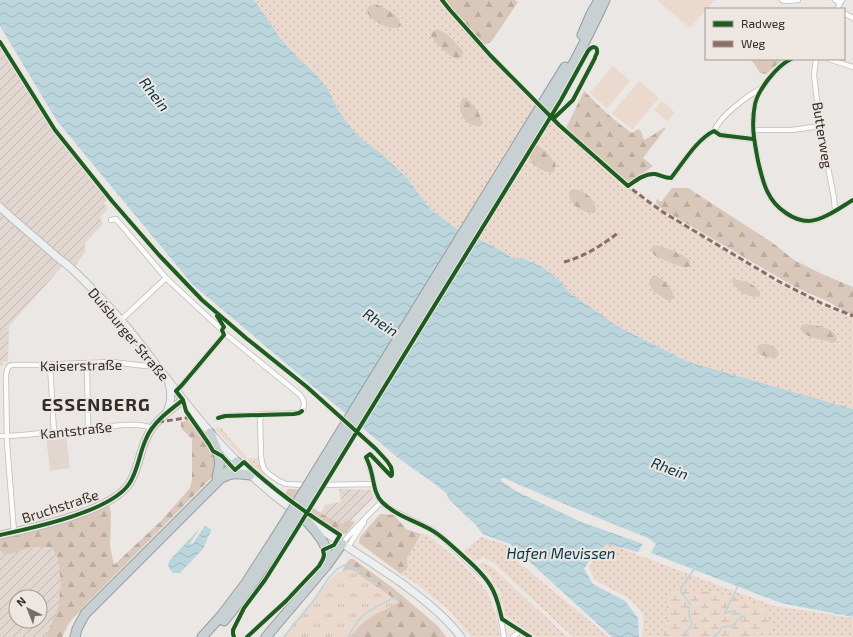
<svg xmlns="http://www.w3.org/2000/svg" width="853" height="637" font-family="'Exo 2',sans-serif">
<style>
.built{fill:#e1d7d0}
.industrial{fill:url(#industrial-furrows);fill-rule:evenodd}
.grass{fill:url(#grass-dots)}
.forest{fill:url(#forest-firs)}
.wetland{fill:url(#wetland-marsh)}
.park{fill:url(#park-tufts)}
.pitch{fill:#ecd9cd}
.water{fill:url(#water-waves)}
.pier{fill:#ebe7e4}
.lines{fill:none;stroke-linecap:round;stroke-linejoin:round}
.stream{stroke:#bbd5dd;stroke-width:1.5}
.street-casing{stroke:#bebcb9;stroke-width:6}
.secondary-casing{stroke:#bebcb9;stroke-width:9}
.highway-casing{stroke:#969ea0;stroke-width:11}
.street{stroke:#fcfbfb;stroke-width:4.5}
.secondary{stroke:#ecefef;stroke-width:7}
.highway{stroke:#c7d0d2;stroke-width:9}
.highway-bridge-casing{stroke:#969ea0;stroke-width:11;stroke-linecap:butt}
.highway-bridge{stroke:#c7d0d2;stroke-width:9}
.quiet{stroke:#8d6e63;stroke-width:3;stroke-dasharray:6 3;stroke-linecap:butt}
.cycleway-casing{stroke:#eee6e1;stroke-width:6}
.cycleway{stroke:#1b5e20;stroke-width:4}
.labels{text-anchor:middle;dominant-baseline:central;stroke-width:4;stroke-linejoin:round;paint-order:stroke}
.street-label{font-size:14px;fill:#302d2b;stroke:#eee6e1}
.water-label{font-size:15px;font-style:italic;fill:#003948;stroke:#eee6e1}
.district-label{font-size:18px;font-weight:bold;letter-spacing:1px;fill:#302d2b;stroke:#eee6e1}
</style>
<defs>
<pattern id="industrial-furrows" width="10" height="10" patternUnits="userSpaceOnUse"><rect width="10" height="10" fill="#e1d7d0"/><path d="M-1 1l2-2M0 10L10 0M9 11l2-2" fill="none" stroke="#c1b9b3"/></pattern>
<pattern id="grass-dots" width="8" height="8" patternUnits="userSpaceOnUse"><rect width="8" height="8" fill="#ecd9cd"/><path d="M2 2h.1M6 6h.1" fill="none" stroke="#cbbbb0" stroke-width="1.8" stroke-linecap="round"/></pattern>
<pattern id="forest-firs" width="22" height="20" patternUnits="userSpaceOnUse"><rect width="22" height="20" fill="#d9c7ba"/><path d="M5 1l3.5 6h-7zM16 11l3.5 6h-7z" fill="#bbaba0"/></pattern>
<pattern id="wetland-marsh" width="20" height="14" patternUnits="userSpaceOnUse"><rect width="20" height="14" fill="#ecd9cd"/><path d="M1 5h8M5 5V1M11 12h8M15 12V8" fill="none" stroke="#cbbbb0"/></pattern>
<pattern id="park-tufts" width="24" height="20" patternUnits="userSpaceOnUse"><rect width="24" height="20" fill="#ecd9cd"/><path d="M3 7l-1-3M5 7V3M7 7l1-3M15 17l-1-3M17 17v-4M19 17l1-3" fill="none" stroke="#cbbbb0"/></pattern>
<pattern id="water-waves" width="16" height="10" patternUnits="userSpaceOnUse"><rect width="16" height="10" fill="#bbd5dd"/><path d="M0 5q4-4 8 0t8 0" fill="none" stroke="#a1b7be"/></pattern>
</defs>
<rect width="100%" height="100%" fill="#ebe7e4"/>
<!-- built -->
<path class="built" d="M66,435L70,468L50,471L46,436Z"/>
<!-- industrial -->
<path class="industrial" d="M0,46L42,114L65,147L108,199L104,203L108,209L100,217L103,224L85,243V252L75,266L68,260L9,326L8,362L3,361V366L0,365Z
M339,489L371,490L373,498L343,529L320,515L325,505L341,502Z
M64,524L73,606L56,637H0V539L15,536ZM16,597H40V621H16Z"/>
<!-- grass -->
<path class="grass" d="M254,0H440L449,12L477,42L543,112L627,187L652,206L777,283L821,305L853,318V409L689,362L617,326L569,292L562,283L544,268L522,258H512L506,253L466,235L431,210L407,178L384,156L357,135L338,110L329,91L316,74L302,62L281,39Z
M221,427V428L248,459L257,458L260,460L263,471L266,477L265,479L246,461L214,428Z
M421,534L428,535L450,553L473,575L488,593L496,616L500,637H471L449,610L418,585L401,574L408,568L407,558Z
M481,537L504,544L514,550L510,555L609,637H573L496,565L484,557L474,561L464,551Z
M603,544H609L774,606L853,618V637H642L644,615L630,599L595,580L589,568L598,550Z
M483,562L492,567L567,637H537L517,624L505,615L500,591L490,576L478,565Z"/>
<!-- forest -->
<path class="forest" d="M444,0H515L518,2L491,42L483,45L451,9Z
M375,4C385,8 398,13 401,25C398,28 398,28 395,28C385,29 352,10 375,4Z
M435,30C447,30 455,43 463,51V54L461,58C459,58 458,59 457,59C452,58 431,40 431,35C431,32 433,31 435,30Z
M750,59H783L766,74L760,73L754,63Z
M584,91C599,106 614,121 632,133L638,129L641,131L644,140L653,135L665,127V129L643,158L653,166L631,182L628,183L626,181L566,128Z
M463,98C473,101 482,115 482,125C469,131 453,109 463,98Z
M535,145C545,148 551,156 556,165L554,172L551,173C540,171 531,164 527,153C528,148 531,147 535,145Z
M672,188H688L773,243L794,260L822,274L853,287V315L845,312L829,302L795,287L667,212L659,207L656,203L657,199L661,202Z
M572,189C583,189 596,199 596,211L594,213C583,213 568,204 569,192Z
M656,245C668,248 681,253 690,261V265L688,267H682L664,260L655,256L652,252L651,248Z
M653,276C662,276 674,290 674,298L672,300L668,301L653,291L649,283L650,279Z
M734,279C744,281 754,283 760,292V296L758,297C747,297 738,291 732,282V280Z
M806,324C814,325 830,327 835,334C837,337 837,338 836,341L834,343C824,340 805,338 800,329L802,325Z
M761,344C769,344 775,345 779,353L777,357L774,358C768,358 760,356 757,350V347Z
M188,420L199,432L208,446L214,453L216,473L87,603L69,623L62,637H46L58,608L61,584L58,558L52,547H32L10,554H4L0,550V539L17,535L73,519L108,505L110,508L111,513L110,547L114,565L160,522L190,488L192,480V439L181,428V422Z
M288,489L310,490C310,495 309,501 312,506C316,512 335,521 342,524L347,520L355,522C350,528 347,536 339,534L307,513L284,496Z
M380,514L394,515L406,529L421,534L407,558L408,568L401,574L359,543L360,537Z
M350,559H353L393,588L438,626L446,637H294L343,570L347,562Z"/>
<!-- wetland -->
<path class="wetland" d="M670,590H683L713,592L735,598L746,599L763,608L771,624V632L759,631L749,637H664L663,634L667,622L666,603Z"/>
<!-- park -->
<path class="park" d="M349,569L354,571L399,602C380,614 365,616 351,637H283L293,623L331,578L338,573Z"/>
<!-- pitch -->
<path class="pitch" d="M657,0H714L690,28Z
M613,66L630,81L607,108L590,93Z
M639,81L659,98L632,130L612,113Z
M662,101L675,113L667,121L654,110Z"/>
<!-- water -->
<path class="water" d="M0,0H254L281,39L302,62L316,74L329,91L338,110L357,135L384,156L407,178L431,210L466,235L478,239L506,253L512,258H522L544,268L562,283L569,292L617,326L689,362L853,409V617L781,603L651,553L656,544L650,539L550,498L504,478L501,479V481L516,491L579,521L643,544L638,552L607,544L592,556L584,569L593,584L625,601L638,618L639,637H612L510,544L493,538L483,534L474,523L467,517L448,498L447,494L435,484L397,457L193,285L57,121L0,26Z
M205,526L211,529V531L203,549L180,573H173C168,568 167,565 170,560L200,528L190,543L192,545L204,527Z"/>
<!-- pier -->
<path class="pier" d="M467,234L478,237L361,428L346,415Z"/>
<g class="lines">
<!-- stream -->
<path class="stream" d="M738,586C736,589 735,592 734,595C730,601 727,607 725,613L734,611L736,613L741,614L742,618
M284,637L312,603L328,579L337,569L345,565L348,566L357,570L381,587
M348,637C351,632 354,626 358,621C367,609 386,603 398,595
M684,637L687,631L692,624L689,614L690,604L685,597L681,593V588L694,569
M713,637L718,634L722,627L731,626L744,616"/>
<!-- street casing -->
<g class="street-casing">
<path id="street" d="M782,0L786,1L798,0
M835,0L840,3
M837,9L842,0
M844,13L853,18
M791,59C777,66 759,88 755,104C751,125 754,140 758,161C763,182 767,201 786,213C793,218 801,221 809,221C824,220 841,207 853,200
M816,59L814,75L820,126L834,198L835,210
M829,59L853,67
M753,130H792L820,126
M714,131L720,135L753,139
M671,178C683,163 697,139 714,131C721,115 747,96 763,87
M111,220L116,219L166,278L222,330L224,335L228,336L299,394C305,400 306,408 299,413L225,416L218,418
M121,320L166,278
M87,363L88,429
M50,365L54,432
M176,391L182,385L224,335
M260,415L261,456L262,463L264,469L269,474L279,481L286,484L308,485
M0,436C18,436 35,434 53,432C60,432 67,432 75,431C95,429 133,420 152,428
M366,457L371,471L374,484L377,495L381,502L392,510L432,530L444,539L485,578L490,584L498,601L504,637
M316,485L374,484
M14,532L7,443L6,375C7,370 7,366 12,365H41L59,364L112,362L146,366L155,363
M342,544C354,528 368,516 381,502
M348,547L364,522
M513,637L520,631"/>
</g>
<!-- secondary casing -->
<g class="secondary-casing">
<path id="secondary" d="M0,207C18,224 38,240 57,257C62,261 68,265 73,270C90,286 106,303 121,320C137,338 150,357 164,375C204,427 242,474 296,512
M167,412C171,401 172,395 169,384
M311,523C341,543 373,563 403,584C424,600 445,616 461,637
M0,535C32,528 110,512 129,484C138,471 139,454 146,439C152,423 170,410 183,400"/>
</g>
<!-- highway casing -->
<g class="highway-casing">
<path id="highway" d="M582,35L591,14L599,0
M549,93L565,67
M555,97C573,65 590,33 605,0
M210,433C217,452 223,457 217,477
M224,477C232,472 240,474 250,475
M304,518C316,533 330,543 327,565
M224,621C248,592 268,561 288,530
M75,637L77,629L85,614L237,462
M202,637L221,616L246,583L282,527
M266,637L327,565L342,544"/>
</g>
<!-- street -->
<use href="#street" class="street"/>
<!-- secondary -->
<use href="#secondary" class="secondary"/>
<!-- highway -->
<use href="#highway" class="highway"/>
<!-- highway-bridge casing -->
<g class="highway-bridge-casing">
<path id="highway-bridge" d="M282,527L549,93
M288,530L555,97"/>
</g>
<!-- highway-bridge -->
<use href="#highway-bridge" class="highway-bridge"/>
<!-- quiet -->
<path class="quiet" d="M625,184L653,205L666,214L778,281L821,303L853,316
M564,262C584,257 602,245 618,233
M158,422L186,418H192"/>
<!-- cycleway casing -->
<g class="cycleway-casing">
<path id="cycleway" d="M442,0L450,10L490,55L559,125L628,186C635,181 645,173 655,174C661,175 664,178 671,178C683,163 697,139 714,131L720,135L753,139
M0,42L55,130L112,201L159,255L202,300L246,338L307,387L376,449L387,461L391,467L392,472V475L391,476L370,454L366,457C368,462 370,466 371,471C374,481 374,494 382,502C396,516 416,521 433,531C443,537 452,546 461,554C471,563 483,573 490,585C497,595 499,607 502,619L530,637
M791,59C777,66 759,88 755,104C751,125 754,140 758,161C763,182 767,201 786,213C793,218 801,221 809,221C824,220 841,207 853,200
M217,316L224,327L222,330L224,335L182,385L176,391L183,400L186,411L209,444L213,451L222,456L235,470L244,462C273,490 306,513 340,535L334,545L323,550L324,555L323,559L319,566L286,601L247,637
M218,418L225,416L294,414L299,413L302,411
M0,535C32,528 110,512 129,484C138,471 139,454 146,439C152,423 170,410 183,400
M234,637L233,634V630L244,608L265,580L294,534L561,100L588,51C592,46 598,45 597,53C596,55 595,56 595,58L573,100L553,119"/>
</g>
<!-- cycleway -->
<use href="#cycleway" class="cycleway"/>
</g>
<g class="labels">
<!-- street labels -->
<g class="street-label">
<text transform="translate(823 135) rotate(81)">Butterweg</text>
<text transform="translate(129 334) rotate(50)">Duisburger Straße</text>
<text transform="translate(81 365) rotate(-1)">Kaiserstraße</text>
<text transform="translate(76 430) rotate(-6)">Kantstraße</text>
<text transform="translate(60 506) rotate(-18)">Bruchstraße</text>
</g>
<!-- water labels -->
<g class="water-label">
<text transform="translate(155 94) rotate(52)">Rhein</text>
<text transform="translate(381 322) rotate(33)">Rhein</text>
<text transform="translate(670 468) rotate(20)">Rhein</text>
<text x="561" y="553">Hafen Mevissen</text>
</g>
<!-- district labels -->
<g class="district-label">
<text x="96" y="404">ESSENBERG</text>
</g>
</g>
<!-- legend -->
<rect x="705" y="8" width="140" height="52" fill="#eee6e1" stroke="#a29c98"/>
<rect x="713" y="21" width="20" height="6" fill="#1b5e20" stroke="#a29c98"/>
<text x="741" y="28" font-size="12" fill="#302d2b">Radweg</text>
<rect x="713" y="41" width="20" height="6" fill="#8d6e63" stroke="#a29c98"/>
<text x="741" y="48" font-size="12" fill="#302d2b">Weg</text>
<!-- north arrow -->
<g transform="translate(28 609) rotate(317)"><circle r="19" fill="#eee6e1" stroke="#a29c98"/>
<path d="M0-3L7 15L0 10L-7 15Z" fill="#716e6c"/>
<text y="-6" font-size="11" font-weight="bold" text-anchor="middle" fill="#302d2b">N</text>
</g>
</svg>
